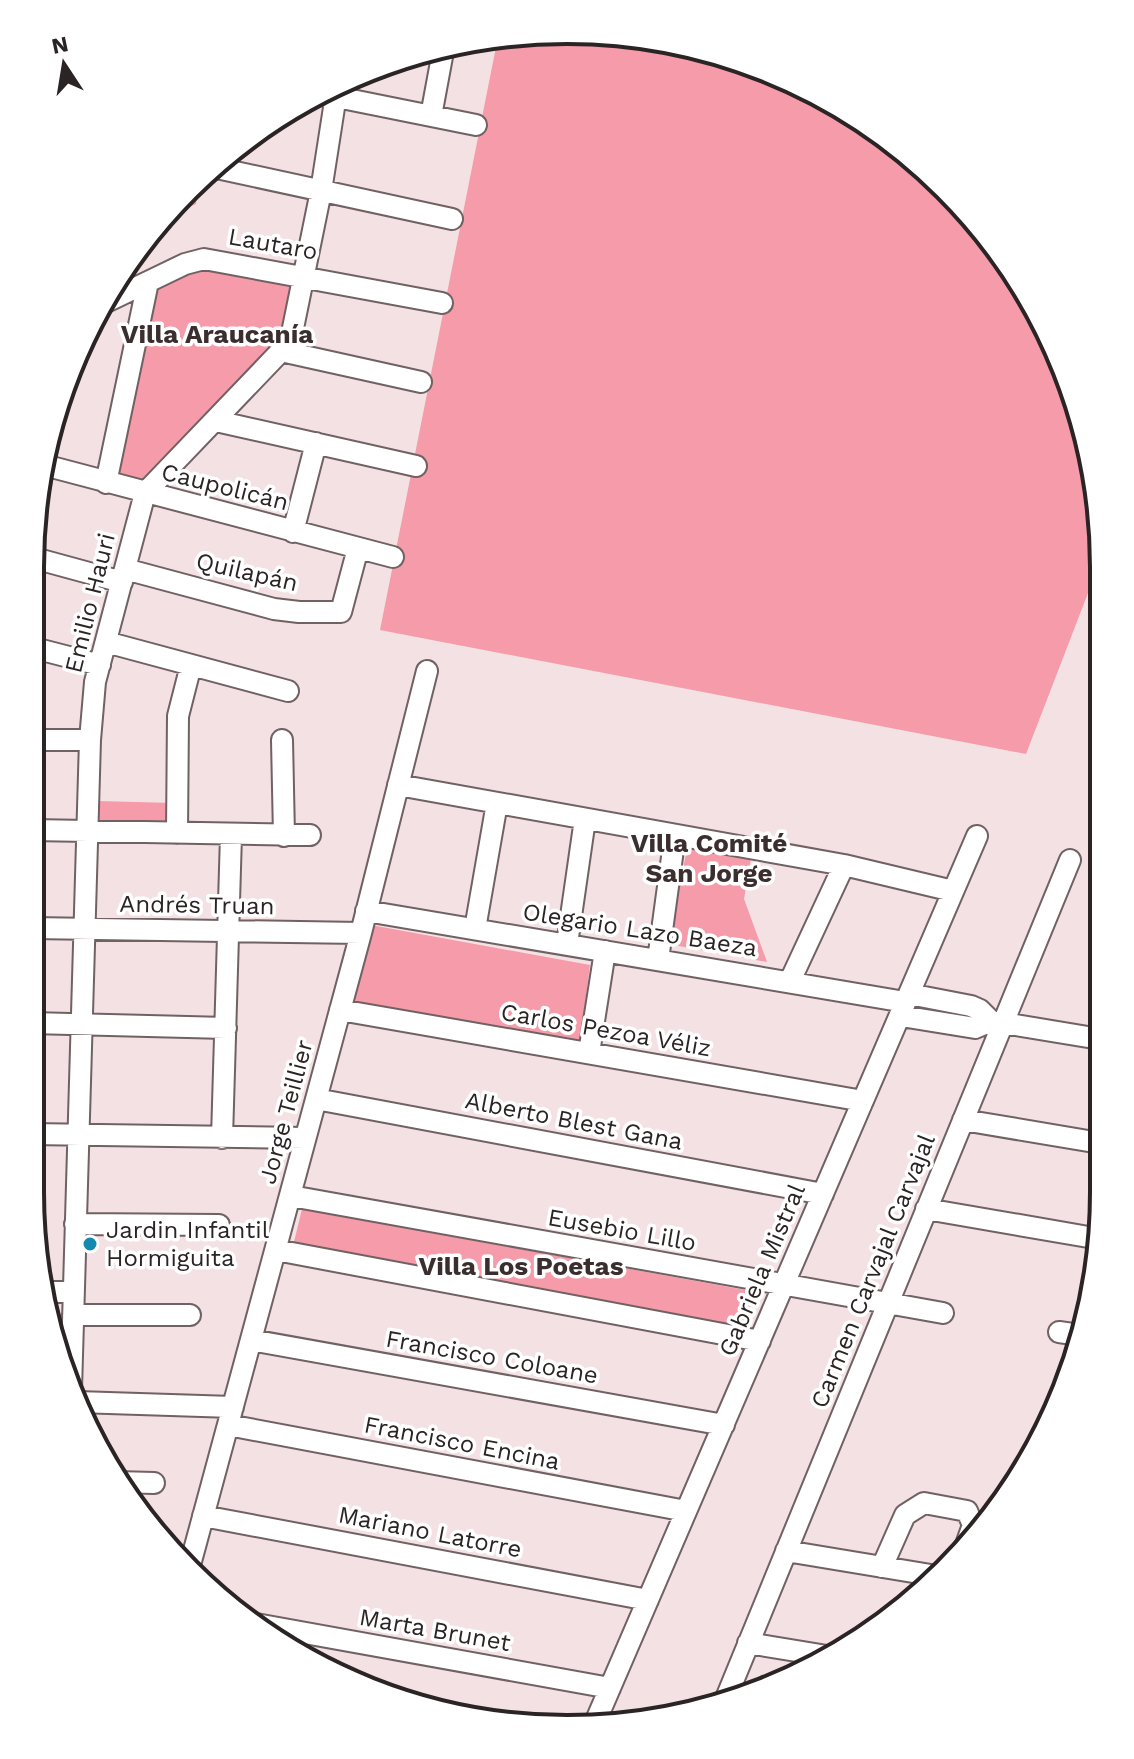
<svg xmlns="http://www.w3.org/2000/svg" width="1134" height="1759" font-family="'Work Sans',sans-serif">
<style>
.green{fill:#f59ba9}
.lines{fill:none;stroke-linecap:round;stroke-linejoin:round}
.street-casing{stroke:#706163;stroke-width:24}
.street{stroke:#fff;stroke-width:20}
.poi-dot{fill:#148aae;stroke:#fff;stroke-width:3}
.labels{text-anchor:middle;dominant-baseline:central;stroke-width:7;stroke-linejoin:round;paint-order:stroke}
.street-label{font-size:24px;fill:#2b2425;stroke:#fff}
.poi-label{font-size:24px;fill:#2b2425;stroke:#fff;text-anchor:start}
.neighbourhood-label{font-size:26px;font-weight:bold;fill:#3b2e2f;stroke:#fff}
.rim{fill:none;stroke:#2b2425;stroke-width:4}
</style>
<rect width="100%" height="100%" fill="#f3e1e3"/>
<!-- green -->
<path class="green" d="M531,31L637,35L739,58L835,102L921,163L993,240L1049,330L1086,428L1103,532V554L1026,754L380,630L498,37Z
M198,181L196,204L157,222L163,213Z
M189,265L300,278L290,331L144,491L108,482L150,284Z
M96,801L174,803V828L95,826Z
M687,849L751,858L744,899L767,962L668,944Z
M371,925L590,965L579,1052L348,1006Z
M302,1209L756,1292L742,1328L293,1246Z"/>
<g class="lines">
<!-- street casing -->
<g class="street-casing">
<path id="street" d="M317,93L476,125
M431,116L444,46
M212,167L452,219
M102,304L185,264L204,259L442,303
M281,351L421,382
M216,421L416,466
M44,465L393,557
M106,483L148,282
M293,532L316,443
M34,558L122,582
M125,569L274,609L299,612H341L358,548
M106,642L288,691
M34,648L100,665
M33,740H90
M282,740L284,836
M398,785L844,865L953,891
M32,830L310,835
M177,833L178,716L191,665
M366,911L905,1002
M32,928L361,933
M475,929L497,803
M567,944L585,819
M658,960L675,835
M790,981L844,865
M909,994L971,1006L980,1010L991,1021
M340,1010L863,1101
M901,1016L975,1028L991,1021L1100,1039
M31,1023L226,1028
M589,1053L605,951
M316,1099L823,1194
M963,1120L1100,1143
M30,1134L305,1138
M222,1138L231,835
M291,1196L943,1313
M926,1209L1100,1239
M75,1224L219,1225
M276,1250L760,1341
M46,1292H73
M73,1315H190
M1059,1332L1080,1335
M251,1340L724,1425
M71,1390L90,740L95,682L145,493L281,351L292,333L321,191L338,82
M77,1402L233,1407
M228,1425L686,1511
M116,1482L154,1483
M203,1516L648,1600
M786,1551L937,1576
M190,1565L361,933L427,671
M882,1567L905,1515L924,1503L967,1511L973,1525L963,1553
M250,1623L610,1688
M748,1643L827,1656
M724,1703L1070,860
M594,1725L977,836"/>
</g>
<!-- street -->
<use href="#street" class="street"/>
</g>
<!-- markers -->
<circle class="poi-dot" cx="90" cy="1244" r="8"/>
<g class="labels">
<!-- street labels -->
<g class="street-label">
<text transform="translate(273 244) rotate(10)">Lautaro</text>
<text transform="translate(225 487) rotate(14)">Caupolicán</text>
<text transform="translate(247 572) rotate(13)">Quilapán</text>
<text transform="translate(90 603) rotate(-76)">Emilio Hauri</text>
<text transform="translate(197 905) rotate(1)">Andrés Truan</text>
<text transform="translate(640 930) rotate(9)">Olegario Lazo Baeza</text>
<text transform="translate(606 1030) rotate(10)">Carlos Pezoa Véliz</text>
<text transform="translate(286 1112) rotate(-75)">Jorge Teillier</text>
<text transform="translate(574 1121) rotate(11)">Alberto Blest Gana</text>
<text transform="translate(622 1230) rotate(10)">Eusebio Lillo</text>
<text transform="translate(762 1270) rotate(-67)">Gabriela Mistral</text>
<text transform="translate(873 1271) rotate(-68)">Carmen Carvajal Carvajal</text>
<text transform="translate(492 1357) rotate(10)">Francisco Coloane</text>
<text transform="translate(462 1443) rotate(11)">Francisco Encina</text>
<text transform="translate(430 1532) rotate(11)">Mariano Latorre</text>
<text transform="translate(435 1630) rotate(10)">Marta Brunet</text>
</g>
<!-- poi labels -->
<g class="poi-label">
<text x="106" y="1230">Jardin Infantil<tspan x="106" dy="28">Hormiguita</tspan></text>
</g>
<!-- neighbourhood labels -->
<g class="neighbourhood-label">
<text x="217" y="334">Villa Araucanía</text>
<text x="709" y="843">Villa Comité<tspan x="709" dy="30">San Jorge</tspan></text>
<text x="521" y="1266">Villa Los Poetas</text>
</g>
</g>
<!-- crop -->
<path d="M0 0H1134V1759H0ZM567 44H567A523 523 0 0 1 1090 567V1192A523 523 0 0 1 567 1715H567A523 523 0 0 1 44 1192V567A523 523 0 0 1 567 44Z" fill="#fff" fill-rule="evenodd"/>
<path class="rim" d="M567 44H567A523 523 0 0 1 1090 567V1192A523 523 0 0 1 567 1715H567A523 523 0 0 1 44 1192V567A523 523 0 0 1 567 44Z"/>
<!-- north arrow -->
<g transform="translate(64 64) rotate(348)" stroke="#ffffff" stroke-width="6" paint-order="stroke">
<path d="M0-6L14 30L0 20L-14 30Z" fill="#2b2425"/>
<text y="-12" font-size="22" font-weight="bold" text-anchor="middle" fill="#2b2425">N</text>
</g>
</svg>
